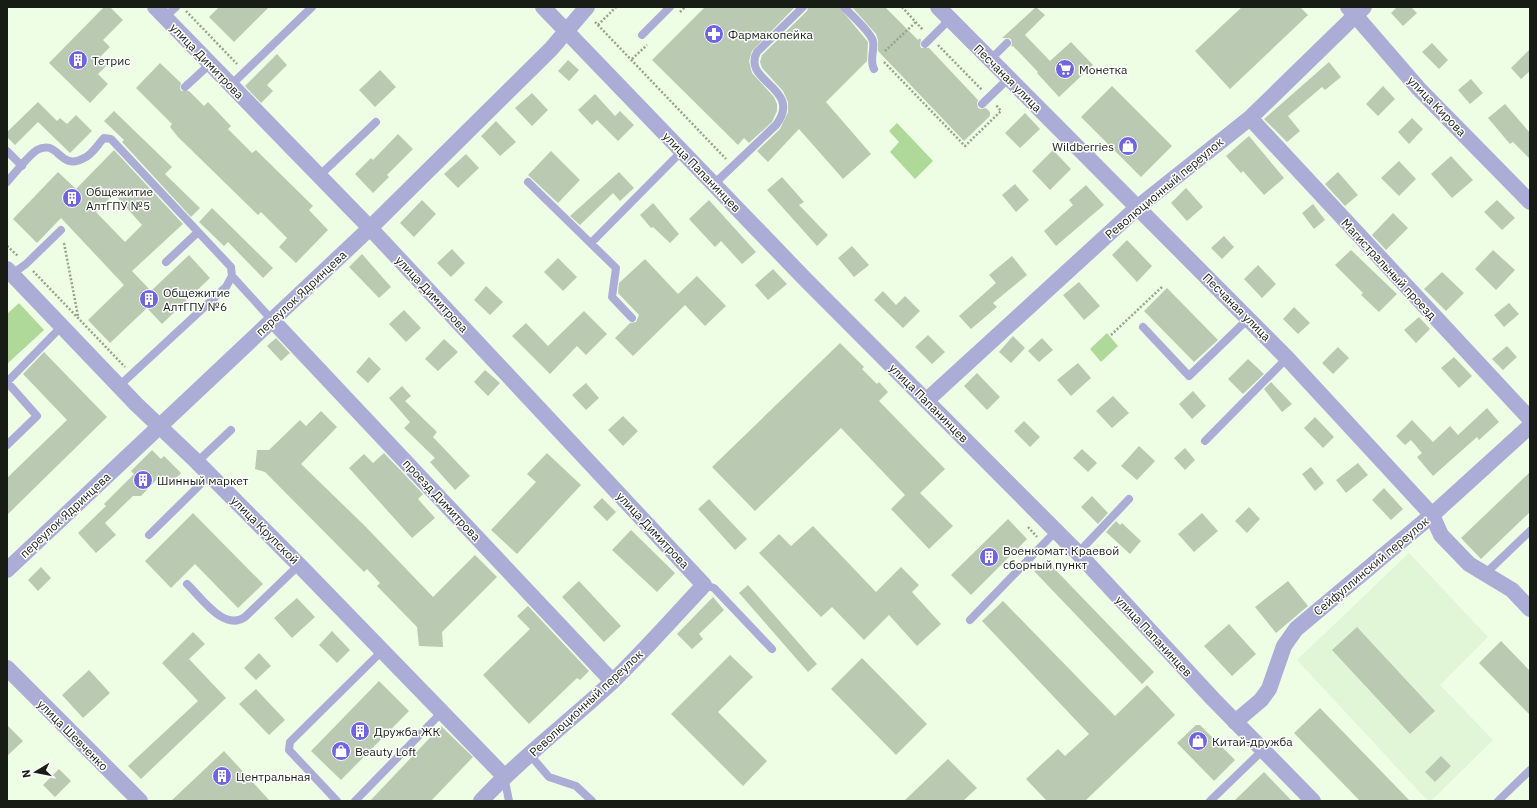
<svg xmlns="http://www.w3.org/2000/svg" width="1537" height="808" font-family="'IBM Plex Sans',sans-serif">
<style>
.built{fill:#e1f6d6}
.green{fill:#afd998}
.building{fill:#bacab2;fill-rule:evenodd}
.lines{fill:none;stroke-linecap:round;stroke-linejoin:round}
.path{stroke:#96a390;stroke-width:2.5;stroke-dasharray:2 2;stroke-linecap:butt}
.service{stroke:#acadd6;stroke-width:8}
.minor{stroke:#acadd6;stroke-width:16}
.labels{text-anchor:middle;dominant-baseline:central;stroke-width:3;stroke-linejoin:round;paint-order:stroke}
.poi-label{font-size:12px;fill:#171d14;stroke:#fff;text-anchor:start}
.street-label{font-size:12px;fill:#171d14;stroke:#fff}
</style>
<rect width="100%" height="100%" fill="#edfee5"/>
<!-- built -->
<path class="built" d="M1409,553L1488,637L1440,685L1493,740L1431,801H1428L1297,660Z"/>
<!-- green -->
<path class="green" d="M897,123L933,161L915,179L890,152L899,142L889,131Z
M19,303L44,330L7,364V314Z
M1107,333L1118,346L1101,362L1090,349Z"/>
<!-- building -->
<path class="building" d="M104,7H110L123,20L103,40L110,47L100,57L108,64L98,74L108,84L90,103L49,63Z
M219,7H269L234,42L209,17Z
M705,7H795L752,51L749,61L752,73L774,97L777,104V111L772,122L749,143L744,138L738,145L652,60Z
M808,7H839L868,42L867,61L826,102L871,154L843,179L799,129L768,162L757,151L780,129L788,112V102L783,91L762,68L760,62L762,55L807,11Z
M852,7H885L918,40L920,38L921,40L920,45L921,48H929L978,100L977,103L978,108L981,109L986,108L990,112V116L964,141L878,51V40L876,34Z
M1036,7L1045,15L1025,35L1050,61L1071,42L1093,65L1059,97L1037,73L1038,72L1013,46L1011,47L1012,44L1011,39L1008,38H1002Z
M1242,7H1300L1308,15L1230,89L1195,51Z
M1397,7H1411L1417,13L1403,26L1391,13Z
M1432,43L1448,60L1439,69L1422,52Z
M1530,49V71L1521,79L1511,68Z
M277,54L287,65L267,85L273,91L261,103L245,86Z
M568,60L579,70L569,81L558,71Z
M1329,62L1341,77L1325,90L1322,87L1288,116L1300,131L1287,142L1264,119Z
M160,63L181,83L180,88L181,91H189L204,106L208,102L231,126L228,129L252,153L256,150L313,206L309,210L328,230L296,263L279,247L287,238L261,212L258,215L178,137L170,127L172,124L136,88Z
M380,70L396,87L375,107L359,90Z
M1471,79L1483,93L1470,104L1458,90Z
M1112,86L1172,146L1141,177L1081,117Z
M1383,86L1395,99L1378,116L1366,104Z
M532,93L548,110L532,126L515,108Z
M595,94L615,116L620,111L634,125L618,141L597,120L592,125L578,110Z
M38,102L57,121L60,118L67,124L76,115L92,131L70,153L38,122L15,145L7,137V132Z
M1505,104L1530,133V159L1513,142L1510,144L1488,118Z
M114,111L172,167L165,174L200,208L191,217L122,142L124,140L104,121Z
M1025,113L1040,129L1020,148L1005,133Z
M1412,118L1423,129L1409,144L1398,132Z
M496,121L516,142L500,156L481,136Z
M398,134L413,149L387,175L389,177L373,193L355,174L371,158L373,160Z
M1249,136L1284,178L1264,195L1243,171L1241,173L1226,156Z
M114,150L183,224L132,271L151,291L189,255L210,278L162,324L147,308L110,343L88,320L124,285L61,218L37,243L13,219L58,172L76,189ZM114,194L142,225L125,242L96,212Z
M1053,150L1071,169L1050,190L1032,171Z
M551,151L580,180L558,203L528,175Z
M466,154L479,168L458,188L444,174Z
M1451,156L1473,180L1452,198L1431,174Z
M1399,161L1416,179L1399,196L1381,178Z
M619,172L634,188L620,201L613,193L580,225L570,216Z
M1338,172L1358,195L1345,206L1325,184Z
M782,177L804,202L799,205L828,235L817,246L767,190Z
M1015,184L1029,200L1016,212L1002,195Z
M1086,185L1104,205L1056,246L1044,231L1073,205L1069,200Z
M1186,188L1203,207L1187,221L1171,203Z
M422,200L436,214L414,237L400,223Z
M709,200L756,252L742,264L721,241L715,247L689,219Z
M1497,200L1515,218L1502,230L1484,212Z
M653,203L679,234L670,243L653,227L651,228L640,215Z
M1313,204L1325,220L1314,229L1302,213Z
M212,208L273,268L263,278L228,242L224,246L199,222Z
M1393,213L1408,228L1386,250L1372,235Z
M1224,236L1234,247L1222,259L1211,248Z
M1127,240L1152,266L1137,282L1112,255Z
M852,246L869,265L854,277L838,258Z
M452,249L465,263L451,277L437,263Z
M1351,250L1397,294L1379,312L1361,295L1363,293L1335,265Z
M1493,250L1515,270L1496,290L1475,269Z
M362,254L391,287L379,298L349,267Z
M1012,256L1027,275L993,303L997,307L971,329L959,316L996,283L989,275Z
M558,258L577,277L563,291L544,272Z
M645,259L678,294L697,276L726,306L705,326L685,305L633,356L615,338L630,323L636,322L639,315L618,293L619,283Z
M1258,265L1276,284L1262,298L1244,279Z
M773,269L787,284L768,300L755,285Z
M1442,272L1464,293L1446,311L1424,289Z
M1079,282L1100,306L1084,320L1063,295Z
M486,286L503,302L490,315L474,300Z
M1167,288L1218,340L1194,362L1144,311Z
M883,291L896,305L905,296L920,311L903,328L874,300Z
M1509,303L1519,314L1504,327L1494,315Z
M1294,307L1310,323L1298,334L1283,319Z
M404,310L421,328L406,342L389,324Z
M584,311L607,334L586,355L577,346L550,374L512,336L526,323L548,346Z
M1419,317L1430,329L1416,343L1404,330Z
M928,335L945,352L932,364L915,347Z
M1013,336L1025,348L1011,363L999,352Z
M276,338L290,353L281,361L267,346Z
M1042,338L1053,350L1039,362L1028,351Z
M444,339L458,352L438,371L425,359Z
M840,343L864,367L862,369L877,384L879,382L888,392L879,401L945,469L920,493L953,526L929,549L891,509L905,495L841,428L755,511L712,467Z
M1507,346L1517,357L1503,370L1492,359Z
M1338,347L1349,358L1333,374L1322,363Z
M44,352L107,417L7,515V478L67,420L23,374Z
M369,357L381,369L368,383L356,372Z
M1454,357L1472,376L1459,388L1441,368Z
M1248,359L1264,374L1243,394L1228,379Z
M1078,363L1091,378L1071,396L1057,380Z
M485,370L500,383L488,396L474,382Z
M977,373L1000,397L987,410L964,386Z
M1271,382L1292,404L1282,412L1264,389Z
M586,383L599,398L586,410L572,395Z
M402,386L411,396L405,401L437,432L433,437L470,476L455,490L430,462L435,458L404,428L410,422L389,398Z
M1193,391L1206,406L1192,419L1179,404Z
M1113,396L1129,413L1112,428L1096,411Z
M1487,408L1499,422L1479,440L1477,437L1433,476L1417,457L1422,453L1411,440L1405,445L1396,436L1412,420L1433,442L1450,426L1458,435Z
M321,411L337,427L301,464L365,526L433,597L475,555L497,577L442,632L443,647L419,646L417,627L377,586L380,583L367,569L364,572L265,472L255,469L257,450H269L300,420L306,426Z
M623,416L638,431L623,446L608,430Z
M1315,417L1334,437L1323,448L1304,428Z
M1024,421L1040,437L1030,447L1014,431Z
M1139,446L1155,461L1137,480L1121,466Z
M1185,448L1195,460L1185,470L1174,458Z
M1082,449L1097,463L1088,472L1073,458Z
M152,450L161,459L164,456L181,473L167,487L158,478L141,496H133L105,523L116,535L96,553L78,533L106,506L104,504L134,474L131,471Z
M384,453L423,494L418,499L435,518L412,538L349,468L364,454L373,463Z
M547,453L581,485L517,554L491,530L536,482L527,474Z
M1358,463L1368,475L1346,493L1336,480Z
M1311,467L1324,483L1315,491L1302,474Z
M1530,472V512L1481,559L1461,538Z
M1384,488L1403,509L1391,520L1372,500Z
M1092,496L1108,513L1098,524L1081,507Z
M602,498L616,512L607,521L593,507Z
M709,499L747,539L735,550L698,509Z
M1249,507L1260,519L1247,533L1235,521Z
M193,513L263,584L238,608L195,564L171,588L145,561Z
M1202,513L1218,531L1194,552L1178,534Z
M1008,519L1027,539L971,595L951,575Z
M1116,521L1120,525L1122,523L1141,541L1130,554L1106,532Z
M813,526L876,592L901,567L919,585L912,592L941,624L917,646L889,615L864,640L832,607L821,617L759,553L779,534L791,546Z
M631,530L675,573L657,592L612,550Z
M1046,560L1154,672L1142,684L1034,571Z
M41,567L51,578L38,591L28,580Z
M579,581L621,626L604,642L562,597Z
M1288,581L1308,606L1276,633L1255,607Z
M748,585L817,664L808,672L739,593Z
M713,597L724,610L699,634L703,639L692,649L677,634Z
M297,598L315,617L292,638L274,618Z
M1003,601L1115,716L1147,685L1175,715L1085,801H1047L1026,779L1058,749L1065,756L1089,734L982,621Z
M528,606L589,671L580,680L577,678L529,724L483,675L530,629L517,616Z
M1229,624L1256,654L1232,676L1204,646Z
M1357,627L1435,711L1410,734L1332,650Z
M332,631L350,650L337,663L319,645Z
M193,632L205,644L189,659L226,698L141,779L128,766L198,701L162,663Z
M1501,641L1530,671V715L1479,663Z
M259,653L271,666L256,680L244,668Z
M730,655L753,677L718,712L767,761L743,786L671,714Z
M862,658L927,724L896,755L831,689Z
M89,670L110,693L83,718L62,695Z
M379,681L409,711L341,780L311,751Z
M256,689L285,720L269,735L239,704Z
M1320,708L1410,801H1360L1294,733Z
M7,725L23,741L7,756Z
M1196,725H1200L1235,760L1214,781L1177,743Z
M441,726L473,757L431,801H370Z
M224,751L270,801H171Z
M1441,756L1451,766L1435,782L1425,772Z
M948,759L977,788L963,801H904Z
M59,769L71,781L55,797L43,785Z
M1264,772L1292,801H1234Z"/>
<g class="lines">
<!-- path -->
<path class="path" d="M902,7L923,30
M186,11L237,64
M680,12L685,7
M595,22L726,159
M598,25L616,7
M938,45L982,90
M885,51L916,22
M632,59L647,45
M884,62L965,146L1001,111L996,105
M64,243L78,316
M7,246L18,256
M33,271L125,367
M1111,335L1163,286
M1028,527L1037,537"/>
<!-- service -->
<path class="service" d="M844,7C851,15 870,31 873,41C875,50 869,60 874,69
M165,17L176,7
M642,35L670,7
M925,44L950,19
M990,60L1007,43
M231,85L312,7
M185,87L210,64
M982,104L1009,78
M7,151L22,166
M319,176L376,122
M7,182C14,174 30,154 37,150C59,138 59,172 84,158C92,155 98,144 104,138L111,139L231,267L232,276L272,320
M528,182L616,268L612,297L632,318
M714,184L776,125C804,88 741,82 757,52L803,7
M591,243L682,151
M166,262L198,232
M12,274L26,264L61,230
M1143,327L1189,376L1248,319
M119,386L226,287L232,276
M1205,441L1287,358
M7,445L37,416L7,382L62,326
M197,462L231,430
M149,535L210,475
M1078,553L1129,499
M1485,574L1530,531
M187,584C201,597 224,632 245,617L299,565
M704,585L714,588L772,649
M970,620L1056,531
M530,755L549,777L576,786L592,801
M504,776L509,801
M337,801L289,750L290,742L383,650
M355,801L442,712
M1210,801L1262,751
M1498,801L1530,770"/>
<!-- minor -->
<path class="minor" d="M155,7L370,228L704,585C674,617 644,651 612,682C569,722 521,758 481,801
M543,7L805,279L1078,553L1213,699L1313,801
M938,7L1287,358L1432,515L1441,535L1469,564L1512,590L1530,609
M1348,7L1419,89L1530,202
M1250,118L1530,419
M7,269L136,404L197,462L299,565L504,776
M272,320L612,681
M927,400L1138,207L1250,118L1364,7
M7,570L370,228L551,49L587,7
M7,668L140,801
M1235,722L1261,700L1269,689L1284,646L1296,629L1432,515L1530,426"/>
</g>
<!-- icons -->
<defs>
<g id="pharmacy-disc" transform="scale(1)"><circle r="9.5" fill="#7164df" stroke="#fff"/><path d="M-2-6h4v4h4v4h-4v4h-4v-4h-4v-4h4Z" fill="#fff"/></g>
<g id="building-disc" transform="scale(1)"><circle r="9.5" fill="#7164df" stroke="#fff"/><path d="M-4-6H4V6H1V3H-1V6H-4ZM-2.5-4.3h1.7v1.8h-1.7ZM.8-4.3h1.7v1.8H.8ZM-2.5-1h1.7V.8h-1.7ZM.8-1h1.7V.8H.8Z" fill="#fff"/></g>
<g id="supermarket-disc" transform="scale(1)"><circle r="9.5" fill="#7164df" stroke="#fff"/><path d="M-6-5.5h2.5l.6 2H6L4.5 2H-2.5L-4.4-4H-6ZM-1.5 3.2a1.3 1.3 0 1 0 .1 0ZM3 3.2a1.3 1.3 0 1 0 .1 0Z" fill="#fff"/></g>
<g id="shop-disc" transform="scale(1)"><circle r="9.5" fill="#7164df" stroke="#fff"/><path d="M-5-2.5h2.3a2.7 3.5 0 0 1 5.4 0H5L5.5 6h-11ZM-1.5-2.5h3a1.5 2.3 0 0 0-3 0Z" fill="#fff"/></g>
</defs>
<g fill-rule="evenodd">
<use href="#pharmacy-disc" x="714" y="34"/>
<use href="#building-disc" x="78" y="60"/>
<use href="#supermarket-disc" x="1065" y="69"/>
<use href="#shop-disc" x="1128" y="146"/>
<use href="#building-disc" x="72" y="198"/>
<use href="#building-disc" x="149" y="299"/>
<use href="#building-disc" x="143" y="480"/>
<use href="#building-disc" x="989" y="557"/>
<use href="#building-disc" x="360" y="731"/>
<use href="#shop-disc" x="1198" y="741"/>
<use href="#shop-disc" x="341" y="751"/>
<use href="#building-disc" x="222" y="776"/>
</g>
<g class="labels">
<!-- poi labels -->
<g class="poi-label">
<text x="728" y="34">Фармакопейка</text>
<text x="92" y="60">Тетрис</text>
<text x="1079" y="69">Монетка</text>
<text x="1114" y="146" text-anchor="end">Wildberries</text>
<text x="86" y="191">Общежитие<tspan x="86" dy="14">АлтГПУ №5</tspan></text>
<text x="163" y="292">Общежитие<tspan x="163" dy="14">АлтГПУ №6</tspan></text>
<text x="157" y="480">Шинный маркет</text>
<text x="1003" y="550">Военкомат: Краевой<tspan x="1003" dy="14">сборный пункт</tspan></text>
<text x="374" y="731">Дружба ЖК</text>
<text x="1212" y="741">Китай-дружба</text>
<text x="355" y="751">Beauty Loft</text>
<text x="236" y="776">Центральная</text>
</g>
<!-- street labels -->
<g class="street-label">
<text transform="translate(207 61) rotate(46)">улица Димитрова</text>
<text transform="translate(1008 78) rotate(45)">Песчаная улица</text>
<text transform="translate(1437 106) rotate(46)">улица Кирова</text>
<text transform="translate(702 172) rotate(46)">улица Папанинцев</text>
<text transform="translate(1164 188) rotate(-40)">Революционный переулок</text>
<text transform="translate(1389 269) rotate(47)">Магистральный проезд</text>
<text transform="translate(301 293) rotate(-43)">переулок Ядринцева</text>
<text transform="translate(432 294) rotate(47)">улица Димитрова</text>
<text transform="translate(1237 307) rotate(45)">Песчаная улица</text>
<text transform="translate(929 403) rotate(45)">улица Папанинцев</text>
<text transform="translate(442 500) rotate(47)">проезд Димитрова</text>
<text transform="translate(65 515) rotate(-43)">переулок Ядринцева</text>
<text transform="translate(265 530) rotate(45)">улица Крупской</text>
<text transform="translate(653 530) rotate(47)">улица Димитрова</text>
<text transform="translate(1371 566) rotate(-40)">Сейфуллинский переулок</text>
<text transform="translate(1154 636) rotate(47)">улица Папанинцев</text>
<text transform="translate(586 703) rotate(-43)">Революционный переулок</text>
<text transform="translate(73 735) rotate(45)">улица Шевченко</text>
</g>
</g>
<!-- border -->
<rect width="1537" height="808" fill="none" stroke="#171d14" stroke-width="16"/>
<!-- north arrow -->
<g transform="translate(36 772) rotate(260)" stroke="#ffffff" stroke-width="3" paint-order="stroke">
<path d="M0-3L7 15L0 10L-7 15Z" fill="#171d14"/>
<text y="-6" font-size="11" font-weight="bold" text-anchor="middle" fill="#171d14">N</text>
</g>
</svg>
